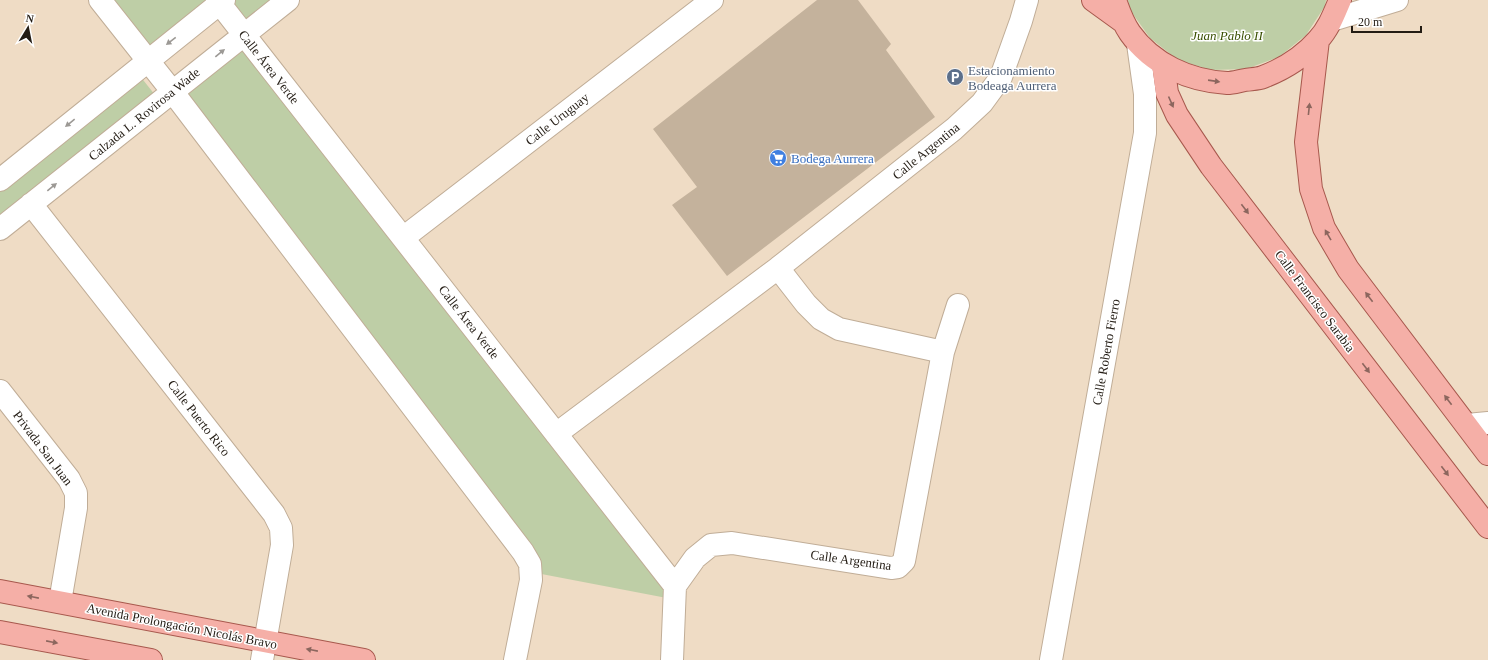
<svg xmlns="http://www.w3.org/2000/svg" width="1488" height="660" font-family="'Times New Roman',serif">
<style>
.green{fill:#becea6}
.building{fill:#c4b29c}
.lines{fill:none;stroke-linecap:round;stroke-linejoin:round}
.minor-casing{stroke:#c0ad97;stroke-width:24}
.major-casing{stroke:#a7584d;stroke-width:24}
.minor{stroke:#fff;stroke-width:22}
.major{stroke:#f5afa7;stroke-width:22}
.oneway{fill:#9c9995}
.oneway2{fill:#8c665e}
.labels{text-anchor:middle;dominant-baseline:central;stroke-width:3;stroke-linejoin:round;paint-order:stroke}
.park-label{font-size:13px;font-style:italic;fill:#384e00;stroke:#fff}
.street-label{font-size:13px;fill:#231c14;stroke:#fff}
.service-label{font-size:13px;fill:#4e5e75;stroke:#fff;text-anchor:start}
.shop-label{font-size:13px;fill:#366cbe;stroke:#fff;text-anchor:start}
</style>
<rect width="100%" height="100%" fill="#efdcc5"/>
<!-- green -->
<path class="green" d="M102,0H215L147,57Z
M229,0H284L244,31Z
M1128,0H1326L1325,6L1306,35L1279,57L1246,69L1211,70L1178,60L1150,38L1130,10Z
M244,34L672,599L531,572L173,92Z
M136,71L159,100L0,227V181Z"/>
<!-- building -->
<path class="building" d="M817,0H858L891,44L886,50L935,117L727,276L672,205L697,187L653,129Z"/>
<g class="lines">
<!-- minor casing -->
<g class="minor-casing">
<path id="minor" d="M100,0L172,91L523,552L530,564L531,580L515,660
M217,0L675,586L672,660
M1332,20L1397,0
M0,180L224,0
M31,204L274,514L281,528L282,545L262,660
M0,229L288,0
M403,238L712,0
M778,268L806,304L821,319L839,329L943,352
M0,391L69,479L76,493V508L60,602
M1467,425L1488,423
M556,434L778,268L954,129L982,103L1001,77L1021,21L1027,0
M675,586L695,558L711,545L732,543L891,568L898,567L904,561L943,352L958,305
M1051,660L1145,133V94L1138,44"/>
</g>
<!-- major casing -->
<g class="major-casing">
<path id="major" d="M1093,0L1122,21
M1115,0C1119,12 1123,23 1130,33C1152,64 1189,81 1227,83C1233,83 1239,81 1245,80C1251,79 1258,79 1263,77C1284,69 1303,57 1318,40C1329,28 1334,14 1340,0
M1318,40L1306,142L1311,189L1324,228L1348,269L1488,454
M1163,64L1167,93L1177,115L1211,166L1488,527
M0,591L364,660
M0,632L151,660"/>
</g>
<!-- minor -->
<use href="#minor" class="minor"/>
<!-- major -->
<use href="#major" class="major"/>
</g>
<!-- one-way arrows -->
<defs><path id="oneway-solid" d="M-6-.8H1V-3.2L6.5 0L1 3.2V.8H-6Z"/></defs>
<g class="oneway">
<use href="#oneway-solid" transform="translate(171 41) rotate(142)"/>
<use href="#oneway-solid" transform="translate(220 53) rotate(-39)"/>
<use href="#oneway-solid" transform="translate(70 123) rotate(141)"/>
<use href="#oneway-solid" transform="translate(52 187) rotate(-39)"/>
</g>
<g class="oneway2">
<use href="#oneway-solid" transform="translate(1214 81) rotate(8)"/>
<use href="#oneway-solid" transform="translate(1171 102) rotate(66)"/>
<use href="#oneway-solid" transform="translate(1309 109) rotate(-84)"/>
<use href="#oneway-solid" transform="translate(1245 209) rotate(53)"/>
<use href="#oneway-solid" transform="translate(1328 235) rotate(-120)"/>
<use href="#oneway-solid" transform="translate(1369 297) rotate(-127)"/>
<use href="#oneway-solid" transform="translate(1366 368) rotate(53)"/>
<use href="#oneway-solid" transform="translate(1448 400) rotate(-127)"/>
<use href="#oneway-solid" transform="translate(1445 471) rotate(53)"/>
<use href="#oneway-solid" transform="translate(33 597) rotate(-169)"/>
<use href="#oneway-solid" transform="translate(52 642) rotate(11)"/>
<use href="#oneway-solid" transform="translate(312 650) rotate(-169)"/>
</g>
<!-- icons -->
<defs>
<g id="parking-disc" transform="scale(0.9)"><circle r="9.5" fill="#5c6f8a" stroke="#fff"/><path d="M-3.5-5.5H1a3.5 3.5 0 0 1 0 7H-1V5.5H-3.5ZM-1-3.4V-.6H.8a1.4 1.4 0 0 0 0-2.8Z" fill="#fff"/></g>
<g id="supermarket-disc" transform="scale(0.9)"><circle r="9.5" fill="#3f7fe0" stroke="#fff"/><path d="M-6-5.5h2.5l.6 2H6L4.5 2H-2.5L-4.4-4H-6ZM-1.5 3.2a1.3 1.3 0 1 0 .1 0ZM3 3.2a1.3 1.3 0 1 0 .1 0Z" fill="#fff"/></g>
</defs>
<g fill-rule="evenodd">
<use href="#parking-disc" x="955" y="77"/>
<use href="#supermarket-disc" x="778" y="158"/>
</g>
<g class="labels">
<!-- park labels -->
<g class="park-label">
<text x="1227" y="35">Juan Pablo II</text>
</g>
<!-- street labels -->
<g class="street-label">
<text transform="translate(269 67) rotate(52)">Calle Área Verde</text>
<text transform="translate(144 114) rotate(-39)">Calzada L. Rovirosa Wade</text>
<text transform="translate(557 119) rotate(-38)">Calle Uruguay</text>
<text transform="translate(926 151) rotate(-39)">Calle Argentina</text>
<text transform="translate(1315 301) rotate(53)">Calle Francisco Sarabia</text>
<text transform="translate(469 322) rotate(52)">Calle Área Verde</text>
<text transform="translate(1106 352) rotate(-80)">Calle Roberto Fierro</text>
<text transform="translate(199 418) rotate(52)">Calle Puerto Rico</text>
<text transform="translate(43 448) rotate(53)">Privada San Juan</text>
<text transform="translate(851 560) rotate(8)">Calle Argentina</text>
<text transform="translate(182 626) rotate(11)">Avenida Prolongación Nicolás Bravo</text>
</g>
<!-- service labels -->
<g class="service-label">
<text x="968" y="70">Estacionamiento<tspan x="968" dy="15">Bodeaga Aurrera</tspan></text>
</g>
<!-- shop labels -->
<g class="shop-label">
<text x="791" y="158">Bodega Aurrera</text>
</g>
</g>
<!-- north arrow -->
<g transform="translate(28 28) rotate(10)" stroke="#ffffff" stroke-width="3" paint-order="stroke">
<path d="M0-3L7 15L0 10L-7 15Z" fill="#231c14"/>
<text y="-6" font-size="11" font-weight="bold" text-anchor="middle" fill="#231c14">N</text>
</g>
<!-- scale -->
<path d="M1352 26v6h69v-6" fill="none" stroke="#231c14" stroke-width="2"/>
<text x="1358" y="26" font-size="12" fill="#231c14" stroke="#ffffff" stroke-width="3" paint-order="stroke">20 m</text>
</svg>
